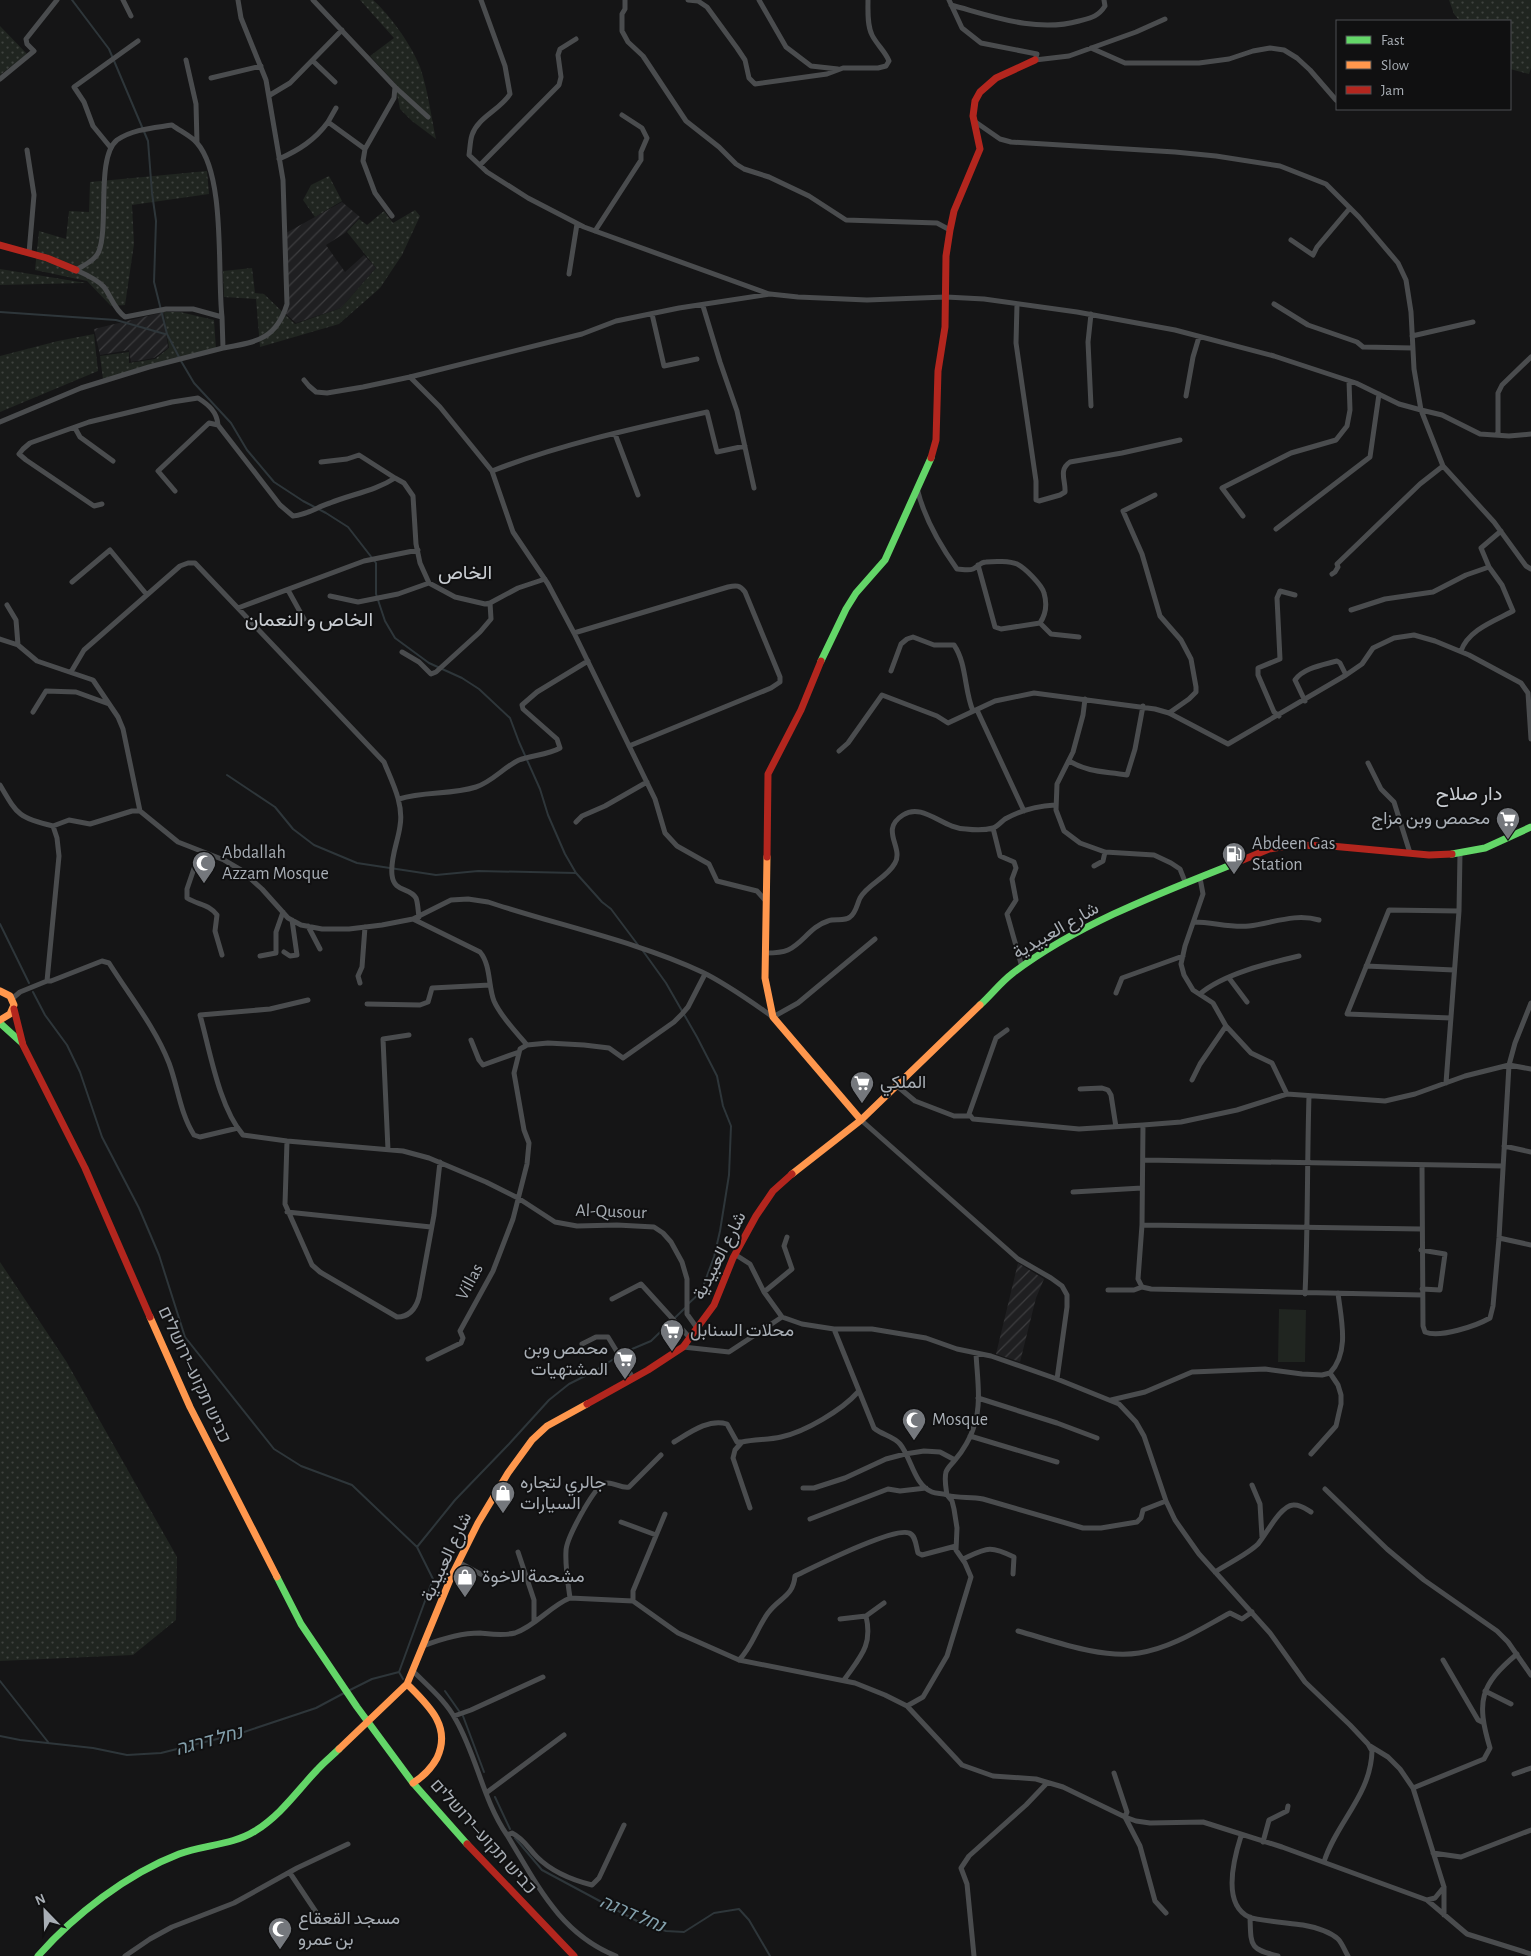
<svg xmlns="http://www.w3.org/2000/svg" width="1531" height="1956" font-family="'Alegreya Sans',Vazirmatn,Heebo,sans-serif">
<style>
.industrial{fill:url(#industrial-furrows)}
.grass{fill:url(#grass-dots)}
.pitch{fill:#202520}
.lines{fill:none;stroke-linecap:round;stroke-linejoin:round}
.stream{stroke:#2e363a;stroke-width:2}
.street{stroke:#4a4c4e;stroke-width:5}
.fast{stroke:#63d668;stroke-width:7}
.slow{stroke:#ff974d;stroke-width:7}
.jam{stroke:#b3261e;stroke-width:7}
.labels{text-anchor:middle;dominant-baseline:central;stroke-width:4;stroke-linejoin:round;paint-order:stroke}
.poi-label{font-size:18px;fill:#a8aeb5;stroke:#101011;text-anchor:start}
.street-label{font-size:18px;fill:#a8aeb5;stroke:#101011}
.water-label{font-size:19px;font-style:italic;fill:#83a0ac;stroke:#101011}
.quarter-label{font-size:20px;fill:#c9cdd2;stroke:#101011}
</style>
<defs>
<pattern id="industrial-furrows" width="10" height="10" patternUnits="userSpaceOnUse" patternTransform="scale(1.25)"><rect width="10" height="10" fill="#1f1f21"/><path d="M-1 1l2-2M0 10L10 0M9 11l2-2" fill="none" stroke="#3d3d3f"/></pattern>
<pattern id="grass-dots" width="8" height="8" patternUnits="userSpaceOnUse" patternTransform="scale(1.25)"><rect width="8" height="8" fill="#202520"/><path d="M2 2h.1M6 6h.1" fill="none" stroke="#3e423e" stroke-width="1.8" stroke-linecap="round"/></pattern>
</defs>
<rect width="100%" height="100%" fill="#151516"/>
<!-- industrial -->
<path class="industrial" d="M342,202L360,217L345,233L326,245L345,272L364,255L376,268L341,308L296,323L286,314V233Z
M164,312L168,348L154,358L131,362L129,350L100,355L94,329Z
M1018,1263L1044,1279L1036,1298L1020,1362L996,1354Z"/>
<!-- grass -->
<path class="grass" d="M360,0H373C390,15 412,46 420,67C428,90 431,116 436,139L412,121L400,109L395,83L370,56L394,38Z
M1449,0H1531V68L1529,74L1510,69V21H1460L1454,14Z
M0,26L27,54L0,75Z
M207,171L209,194L132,205L134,244L125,305L111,306L87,281L35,270L39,231L66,239L69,211L89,212L90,182Z
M329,176L342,201L315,217L303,200L311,185Z
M415,210L420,216L402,255L380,288L339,324L260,347L256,299L224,297L223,271L252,268L255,293L264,294L295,324L341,308L376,268L347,232L359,219L367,225L384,211L393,223Z
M0,269L86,283L0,285Z
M164,312H180L214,320L216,349L103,379L100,356L129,352V363L155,359L169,348Z
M94,334L98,371L0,412V356L58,341Z
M0,1262L66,1361L177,1557L176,1620L133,1655L0,1661Z"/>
<!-- pitch -->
<path class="pitch" d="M1279,1309L1306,1310L1305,1362H1278Z"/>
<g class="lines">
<!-- stream -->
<path class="stream" d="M72,0L109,49L148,141L152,193L156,221L154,282L167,334L179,357
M0,312L116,320L165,334
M181,361L194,383L231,423L247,450L274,482L303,501L326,513L348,527L376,563V594L385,621L395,638L429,663L462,678L479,689L510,718L519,742L540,789L548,815L565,854L576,873L602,902L611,909L638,945
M227,775L275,807L293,829L314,845L357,863L436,875L478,871L576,873
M0,924L29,983
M643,951L666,983L697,1037L717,1076L723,1106L731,1126L729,1175L720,1231L714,1257L701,1292L688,1304
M33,992L45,1015L67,1045L80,1072L102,1137L139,1208L159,1255L185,1337L274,1449L301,1466L352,1485L417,1547L433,1579L399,1672
M417,1547L455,1500L509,1444L549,1400L569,1384L593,1372L625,1352L651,1341L685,1308
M0,1681L48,1742
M350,1690L372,1679L399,1672L403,1679
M445,1691L459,1711
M463,1716L484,1772
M0,1736L20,1740L93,1748L127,1755L161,1753L241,1733L316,1708L346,1692
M495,1797L510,1829
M515,1838L542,1870L637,1921L666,1931L684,1932L714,1913L739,1909L749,1920L770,1956"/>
<!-- street -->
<path class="street" d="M123,0L131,16
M313,0L395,87L428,117
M481,0L505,66L510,94C500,110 478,117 472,135C470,141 470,149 469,155L487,172L528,198L584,227L769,294
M625,0V9L622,14V31L628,42L643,56L686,121L719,147L736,164L744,169L769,177L809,196L846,220L937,223L950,230
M688,0L698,1L707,7L737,48L745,60L749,78L755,84L827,74L843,68H878L886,66L889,61C885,51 877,45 872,35C867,25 868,11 868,0
M759,0L786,47L811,66L838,69
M949,0L962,28L981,43L1037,54L1035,60L1069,56L1136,32L1165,19
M951,5C992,16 1036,33 1079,21C1090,18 1098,17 1105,6L1104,0
M1091,48L1125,63H1199L1229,59L1253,51L1270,48L1284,50L1297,58L1310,70L1336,100
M186,60L196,104L197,143
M313,61L335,82
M211,78L261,66
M0,79L34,51L27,44L26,39L57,0
M270,95L290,83L342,30
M974,121L1000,139L1011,142L1175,152L1216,156L1280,166L1326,184L1359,217L1398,263L1406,280L1411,312L1414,369L1421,410L1442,415L1480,434L1509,436L1531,434
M328,122L336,108
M111,148L93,126L84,102L74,87L138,41
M27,150L34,195L29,253
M279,159C299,150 315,140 328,122L365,149
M480,165L559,85L561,77L558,55L560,49L576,39
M392,216L375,193L363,161L365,149L394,98L395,87
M595,231L641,160V152L647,138L642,128L622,115
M1291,240L1313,255L1317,247L1350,208
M76,270C84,265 96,260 99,251C109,224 96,157 117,140C133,129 153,128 172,125C180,131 191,136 197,143C226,176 217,274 222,317
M569,274L577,224
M1017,304L1016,343L1036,481V500L1039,501L1060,495L1065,492C1066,481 1058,470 1070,462L1122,453L1180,440
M1274,304L1308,325L1357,342L1363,347L1413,348
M703,306L720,362L737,411L754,488
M652,314L664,366L697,359
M1412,336L1473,322
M223,348C256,342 276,340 287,304L283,180L266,80L241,18L238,0
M410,377L440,407L492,471L513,532L548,584L574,633L655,799L665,833L677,846L709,864L717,881L757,891L765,900
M304,380L309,386L316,392L327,393L363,387L410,377L582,334L616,321L679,308L770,294L798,297L867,300L946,297L984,299L1077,312L1175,330L1274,356L1356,383L1399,404L1421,410L1443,466L1494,522L1526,566L1531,569
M1186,396L1193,357L1199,337
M1091,406L1088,342L1091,314
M0,422L81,388L149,367L223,348L222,317L193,309H166L125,317C114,309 112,298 104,287C97,279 85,274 76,270
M75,428L80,437L113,461
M615,434L638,495
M1498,435V393L1502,385L1531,357
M321,462L347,459L359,455L395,478
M492,471C561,444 635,428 707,412L717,452L745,446
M917,488C924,518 939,544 957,569C962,569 968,571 973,569C978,567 980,562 986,562C995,561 1010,561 1017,564C1025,568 1042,585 1044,593C1047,603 1046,614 1040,623L1001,629L995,627L978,565
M175,491L158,471L209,423L218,425L280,505L293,516C307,515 317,507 330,503C352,494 375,491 395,478L404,483L413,496L416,544L420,563L429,583L455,597L485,604L490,603L518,588L545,579
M1155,495L1123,511L1142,554L1160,616L1181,640L1191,659L1196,687V692L1189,699L1169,713
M102,504L94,506L26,460L19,454L23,449L30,443L89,422L172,402L198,398C209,405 217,412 218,425
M1243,516L1222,488L1291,453L1336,440L1347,426L1350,410L1349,381
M1276,529L1370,457L1379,394
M1489,567L1481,548L1501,531
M1332,574L1335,572L1338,567L1337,564L1420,484L1443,466
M72,582L110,550L147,595
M288,590L304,619
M330,596L358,602L398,594L429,583
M7,605L16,620L18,645
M238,608L364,561L418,550
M1351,610L1385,599L1433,592L1466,575L1489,567L1502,585L1513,611C1494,621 1468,630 1461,651
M1040,623L1051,634L1079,637
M574,633L728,587C736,585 740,585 745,592L780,677V682L771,688L629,746
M0,639L18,645L37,661L93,680L118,717L123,729L140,811
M402,652L419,662L431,674L436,672L480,632L491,619L490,603
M891,671L901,644L907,639L913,637L934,645H954C967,664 964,690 973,711
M71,672L84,650L180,566L188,563H195L384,762C392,782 404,804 400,826C398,842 390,858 392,875C394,893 410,887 416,898C418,903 418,911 419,917
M1085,699L1083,715L1073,752L1057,784L1056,810L1064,831L1080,843L1105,852L1154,855L1171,863L1180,869L1186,884
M1305,701L1295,680C1303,668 1323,665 1337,661L1340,663L1346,675
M977,710L1024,811
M33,712L46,691L76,692L109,704
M1279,716L1274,712L1258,675V668L1280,659L1277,598L1280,591L1295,595
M839,751L848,743L882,695L937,716L948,723L995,701L1034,693L1155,709L1169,713L1228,744L1346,675L1362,664L1373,648L1394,638L1414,635L1435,641L1469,655L1521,683L1528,693L1531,739
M1069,761C1090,773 1104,771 1127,775L1135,749L1143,706
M1368,763L1381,789L1394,802L1410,853
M0,785C17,814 18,818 53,826
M399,799C424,791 451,795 476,787C492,782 504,767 519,760C532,755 548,755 560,748L557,739L523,709L522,705L537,692L588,661
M576,822L582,816L605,806L647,782
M993,828L1000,856L1014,862L1016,868L1012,879L1016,900L1007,914L1022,967
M200,851L187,889V898C198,905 209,904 217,915L215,931L222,955
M1094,866L1103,861L1105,852
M1200,878L1203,894L1185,946L1181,964L1184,975L1193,990L1213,1003L1226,1026L1251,1053L1272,1063L1287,1094
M413,919L480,952C491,965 488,986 494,1001C501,1017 516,1032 527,1045L520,1049L514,1073L524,1130L529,1143L527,1164L513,1219L493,1271L460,1331L463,1338L461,1343L428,1359
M1194,922C1213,922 1230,928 1249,926C1273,923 1295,913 1319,920
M308,926L320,949
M284,952L290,956L297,955L292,920
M766,953C773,953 781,953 788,950C802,944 811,926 828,921C835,918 844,922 850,917C856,913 857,904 860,898C868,884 887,878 895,863C904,847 879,830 903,815C923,802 943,829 966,829C974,830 986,830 993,828C997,827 1001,822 1005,819C1021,810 1038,806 1055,805
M260,956L276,953V932L283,912
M1366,966L1454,970
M1229,978L1247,1002
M47,981H51L102,961L109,963C129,995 155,1027 169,1063C178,1087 180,1113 194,1135L200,1137L238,1128
M360,983L358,976L362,967L365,927
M1116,993L1122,978L1183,956
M1200,994C1223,974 1269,963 1299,956
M13,998L20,992L47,981L59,856L57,838L53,826L69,820L90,824L132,811H140L178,842L224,860L241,870L262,889L288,918L301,925L322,929H349L382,925L413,919L451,900L468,899L488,902C557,925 636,941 702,972C727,984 750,1001 773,1017L798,1003L875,939
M308,1000L270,1009L200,1015C210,1051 219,1107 243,1135L287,1141L403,1151L429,1158L486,1182L518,1198L555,1222L577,1226L617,1225L654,1227L663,1233L671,1242L682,1262L687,1279V1314L697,1328
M367,1004L420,1005L428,1002L432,988L490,985
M1451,1018L1347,1014L1389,910L1459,911
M1007,1030L996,1038L969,1114L973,1119L1079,1129L1143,1125L1181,1122L1237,1110L1287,1094L1385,1101L1415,1094L1465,1076L1509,1065L1531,1069
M471,1040L479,1060L483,1065L519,1052
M527,1045L548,1043L584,1045L609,1048L623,1058L674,1022L682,1014L688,1007L705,974
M1192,1080L1200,1064L1226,1026
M1446,1083L1459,911L1460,853
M897,1086L915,1101L954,1116H970
M1080,1089L1102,1088L1108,1090L1111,1095L1116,1127
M861,1120L1018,1259L1051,1278L1062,1286L1067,1295V1307L1057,1379
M1143,1125L1142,1225L1138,1279L1142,1287L1151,1289L1422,1295
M287,1141L285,1204L312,1265L320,1272L397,1317C410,1317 416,1308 419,1297L434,1215L440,1162
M1504,1146L1531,1152
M388,1150L383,1039L409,1035
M1144,1160L1503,1166
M1422,1165L1423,1326L1425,1332C1440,1338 1476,1326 1490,1318L1493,1306L1499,1238L1509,1065L1515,1043L1531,1003
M1073,1192L1142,1188
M287,1212L431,1227
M1142,1225L1421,1229
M1499,1238L1531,1245
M1421,1250L1445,1254L1440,1290L1422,1289
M736,1255L750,1264L764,1292L782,1317
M1108,1290H1134L1142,1287
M764,1292L792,1269L784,1246L787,1237
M1305,1294C1308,1228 1307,1162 1309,1096
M612,1299L641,1284L690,1338
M834,1329L874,1428C882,1435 893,1436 900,1444C911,1457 914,1485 932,1492C937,1494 942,1493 947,1495L952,1501L954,1509L957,1528L956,1550L965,1563L971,1577L947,1656L923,1697L907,1706
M582,1344L596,1337H608L633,1378
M683,1347L729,1352L782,1317L802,1324L834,1329H872L926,1338L957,1349L991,1356L1057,1379L1119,1404L1136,1422L1144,1436L1166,1501L1175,1520L1199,1554L1270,1633L1305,1682L1350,1725L1368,1744L1372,1751C1371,1795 1336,1823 1324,1862
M976,1353C977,1376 982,1404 974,1426C971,1437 963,1451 955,1460C952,1464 948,1467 946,1472C944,1480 946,1488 947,1495C959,1499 971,1496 983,1499L1083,1528H1101L1137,1522L1141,1518L1143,1510L1166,1501
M978,1398L1057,1423L1097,1438
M1111,1400L1145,1392L1192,1372L1265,1369L1302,1374L1322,1375L1330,1373C1350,1352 1341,1319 1338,1293
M970,1436L1057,1462
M674,1442C689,1433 709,1418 727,1424L737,1442H742
M1311,1454L1336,1426L1341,1404V1395L1338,1385L1330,1373
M1252,1485L1260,1504L1262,1537
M803,1488H814L845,1478L886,1459L905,1454L924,1451L940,1452L955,1460
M1325,1489L1387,1549L1424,1580L1497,1631L1508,1642L1531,1675
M750,1508L733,1458L735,1450L742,1442C755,1439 768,1440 781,1437C805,1432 842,1410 858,1392
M810,1519L888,1489L900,1491L926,1488
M621,1522L656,1535
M518,1552L534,1600V1622
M963,1559C987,1548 989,1545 1014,1557L1013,1574
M458,1562L488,1578
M1215,1572C1227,1564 1248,1554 1258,1544C1266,1535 1280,1506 1293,1505C1300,1504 1306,1509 1311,1512
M570,1598C568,1583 565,1566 566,1551C566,1539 592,1491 603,1484C611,1480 621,1489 629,1487L661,1455
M633,1601V1591L665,1514
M840,1619L866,1616L884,1603
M1018,1631C1054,1641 1101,1659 1139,1653C1172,1648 1202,1628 1230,1613L1242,1619L1252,1612
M423,1646C441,1639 461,1633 480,1633C491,1634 503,1636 515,1633C536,1626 550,1606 570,1598L633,1601L678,1633L739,1660L855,1683L885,1695L907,1706L962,1765L993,1776L1036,1779L1063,1787L1125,1817L1136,1821L1150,1823L1203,1822L1282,1847L1427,1900L1467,1934L1531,1954
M739,1660C752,1647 757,1628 768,1613C780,1597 793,1597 795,1576C814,1567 893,1527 909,1533C916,1535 916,1547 918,1553L922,1555L956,1546
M1443,1660L1478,1720L1482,1722
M413,1671C428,1686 446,1701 456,1720C477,1757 483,1800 507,1835L512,1833C524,1839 528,1848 537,1857C552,1872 572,1880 592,1885L599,1878L624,1825
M844,1680C860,1657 873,1646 866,1616
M1485,1691L1511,1704
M454,1716L471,1710L543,1677
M1370,1746L1388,1757L1400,1769L1413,1788L1444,1887V1915
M1114,1773L1127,1812L1125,1817L1140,1846L1155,1901L1166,1913
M1514,1774L1531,1768
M1413,1788L1484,1759L1490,1748C1476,1701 1480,1685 1517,1654
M486,1793L564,1735
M507,1835C537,1884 559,1933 616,1956
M1241,1836C1234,1858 1222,1904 1249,1917C1259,1921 1291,1923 1303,1925C1314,1927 1329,1931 1338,1939C1342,1943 1345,1951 1348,1956
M1263,1842L1269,1820L1287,1811L1288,1806
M1433,1853L1461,1857L1531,1830
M290,1873L322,1921
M1427,1900L1435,1898L1444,1887
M1250,1917C1251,1946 1249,1949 1278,1956
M125,1956L150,1939L172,1927L234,1903L297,1868L348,1844
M974,1956L967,1884L961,1868L969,1856L1026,1805L1047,1783"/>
<!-- fast -->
<path class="fast" d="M821,661L846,609L856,593L885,560L931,458
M1452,854L1485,848L1531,827
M980,1005C991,995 1001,982 1013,973C1076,925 1160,893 1233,864
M0,1023L22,1043
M277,1577L301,1624L357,1707L413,1783L467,1844
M38,1956C74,1915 127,1874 179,1854C203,1845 233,1845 255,1831C281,1815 297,1791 317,1770C324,1762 332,1756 339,1749"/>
<!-- slow -->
<path class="slow" d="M767,857L765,978L773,1017L861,1120
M0,991L10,996L14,1005L10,1014L0,1020
M792,1174L861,1120L980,1005
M150,1317L190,1407L277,1577
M407,1684C428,1705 452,1726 437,1758C431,1769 424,1776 413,1783
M339,1749L407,1684L452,1575L478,1523L508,1473L532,1440L547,1426L587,1404"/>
<!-- jam -->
<path class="jam" d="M0,245L47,258L76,270
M931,458L936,440L938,371L945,327L946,256L950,230L954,211L980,149L973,116L975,101L980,92L996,78L1035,60
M767,857L768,774L801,710L821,661
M1233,864L1269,849L1292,845L1331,846L1429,855L1452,854
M14,1009L23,1045L85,1168L150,1317
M587,1404L648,1370L683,1347L714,1305L733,1258L756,1216L773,1191L792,1174
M467,1844L574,1956"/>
</g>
<!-- icons -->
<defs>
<g id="supermarket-pin" transform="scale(1.25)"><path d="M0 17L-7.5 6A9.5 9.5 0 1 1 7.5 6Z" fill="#75787d" stroke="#101011"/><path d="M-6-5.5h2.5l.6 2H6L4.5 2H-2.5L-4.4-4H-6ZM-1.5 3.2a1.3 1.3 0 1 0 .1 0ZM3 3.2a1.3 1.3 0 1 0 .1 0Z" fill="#fff"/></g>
<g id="fuel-pin" transform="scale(1.25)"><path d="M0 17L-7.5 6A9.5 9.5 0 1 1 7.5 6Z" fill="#75787d" stroke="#101011"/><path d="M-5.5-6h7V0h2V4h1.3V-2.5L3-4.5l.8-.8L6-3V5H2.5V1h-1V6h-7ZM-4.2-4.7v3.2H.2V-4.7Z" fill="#fff"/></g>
<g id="mosque-pin" transform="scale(1.25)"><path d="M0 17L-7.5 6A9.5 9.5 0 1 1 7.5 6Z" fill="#75787d" stroke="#101011"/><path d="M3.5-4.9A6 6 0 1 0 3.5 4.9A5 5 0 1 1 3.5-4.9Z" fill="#fff"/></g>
<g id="shop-pin" transform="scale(1.25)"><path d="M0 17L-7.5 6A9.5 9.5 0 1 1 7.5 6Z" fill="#75787d" stroke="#101011"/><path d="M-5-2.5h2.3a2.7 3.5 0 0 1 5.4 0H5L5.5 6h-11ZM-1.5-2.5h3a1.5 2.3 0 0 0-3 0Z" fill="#fff"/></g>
</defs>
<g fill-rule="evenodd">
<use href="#supermarket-pin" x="1508" y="819"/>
<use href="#fuel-pin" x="1234" y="854"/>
<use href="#mosque-pin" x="204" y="863"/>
<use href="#supermarket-pin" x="862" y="1083"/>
<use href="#supermarket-pin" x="672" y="1331"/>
<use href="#supermarket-pin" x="625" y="1359"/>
<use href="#mosque-pin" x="914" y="1420"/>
<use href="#shop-pin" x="503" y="1493"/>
<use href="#shop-pin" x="465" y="1577"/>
<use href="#mosque-pin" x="280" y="1929"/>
</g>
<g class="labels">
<!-- poi labels -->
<g class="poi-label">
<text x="1490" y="819" text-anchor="end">محمص وبن مزاج</text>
<text x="1252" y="844">Abdeen Gas<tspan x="1252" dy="21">Station</tspan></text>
<text x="222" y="853">Abdallah<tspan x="222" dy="21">Azzam Mosque</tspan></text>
<text x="880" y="1083">الملكي</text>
<text x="690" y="1331">محلات السنابل</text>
<text x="608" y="1349" text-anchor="end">محمص وبن<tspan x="608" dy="21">المشتهيات</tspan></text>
<text x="932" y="1420">Mosque</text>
<text x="520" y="1483">جالري لتجاره<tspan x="520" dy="21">السيارات</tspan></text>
<text x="482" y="1577">مشحمة الاخوة</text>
<text x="298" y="1919">مسجد القعقاع<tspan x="298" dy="21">بن عمرو</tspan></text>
</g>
<!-- street labels -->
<g class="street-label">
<text transform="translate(1056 931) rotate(-30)">شارع العبيدية</text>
<text transform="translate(611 1212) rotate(2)">Al-Qusour</text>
<text transform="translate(720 1256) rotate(-63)">شارع العبيدية</text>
<text transform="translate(470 1282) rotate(-62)">Villas</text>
<text transform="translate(194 1375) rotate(65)">כביש תקוע–ירושלים</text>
<text transform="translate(447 1557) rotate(-65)">شارع العبيدية</text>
<text transform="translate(483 1837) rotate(48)">כביש תקוע–ירושלים</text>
</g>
<!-- water labels -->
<g class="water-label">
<text transform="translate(209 1741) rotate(-15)">נחל דרגה</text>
<text transform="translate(632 1914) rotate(23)">נחל דרגה</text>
</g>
<!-- quarter labels -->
<g class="quarter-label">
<text x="465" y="573">الخاص</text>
<text x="309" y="620">الخاص و النعمان</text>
<text x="1469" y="794">دار صلاح</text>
</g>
</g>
<!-- legend -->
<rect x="1336" y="20" width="175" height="90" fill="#101011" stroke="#4d4f53"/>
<rect x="1346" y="36" width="25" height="8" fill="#63d668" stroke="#4d4f53"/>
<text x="1381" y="45" font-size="15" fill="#a8aeb5">Fast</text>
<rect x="1346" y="61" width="25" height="8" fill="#ff974d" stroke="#4d4f53"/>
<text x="1381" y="70" font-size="15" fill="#a8aeb5">Slow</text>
<rect x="1346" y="86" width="25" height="8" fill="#b3261e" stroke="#4d4f53"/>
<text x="1381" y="95" font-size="15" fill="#a8aeb5">Jam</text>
<!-- north arrow -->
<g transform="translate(45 1911) rotate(337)" stroke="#101011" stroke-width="4" paint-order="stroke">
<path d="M0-4L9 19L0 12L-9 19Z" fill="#a8aeb5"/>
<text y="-8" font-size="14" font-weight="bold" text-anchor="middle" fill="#a8aeb5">N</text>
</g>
</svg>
